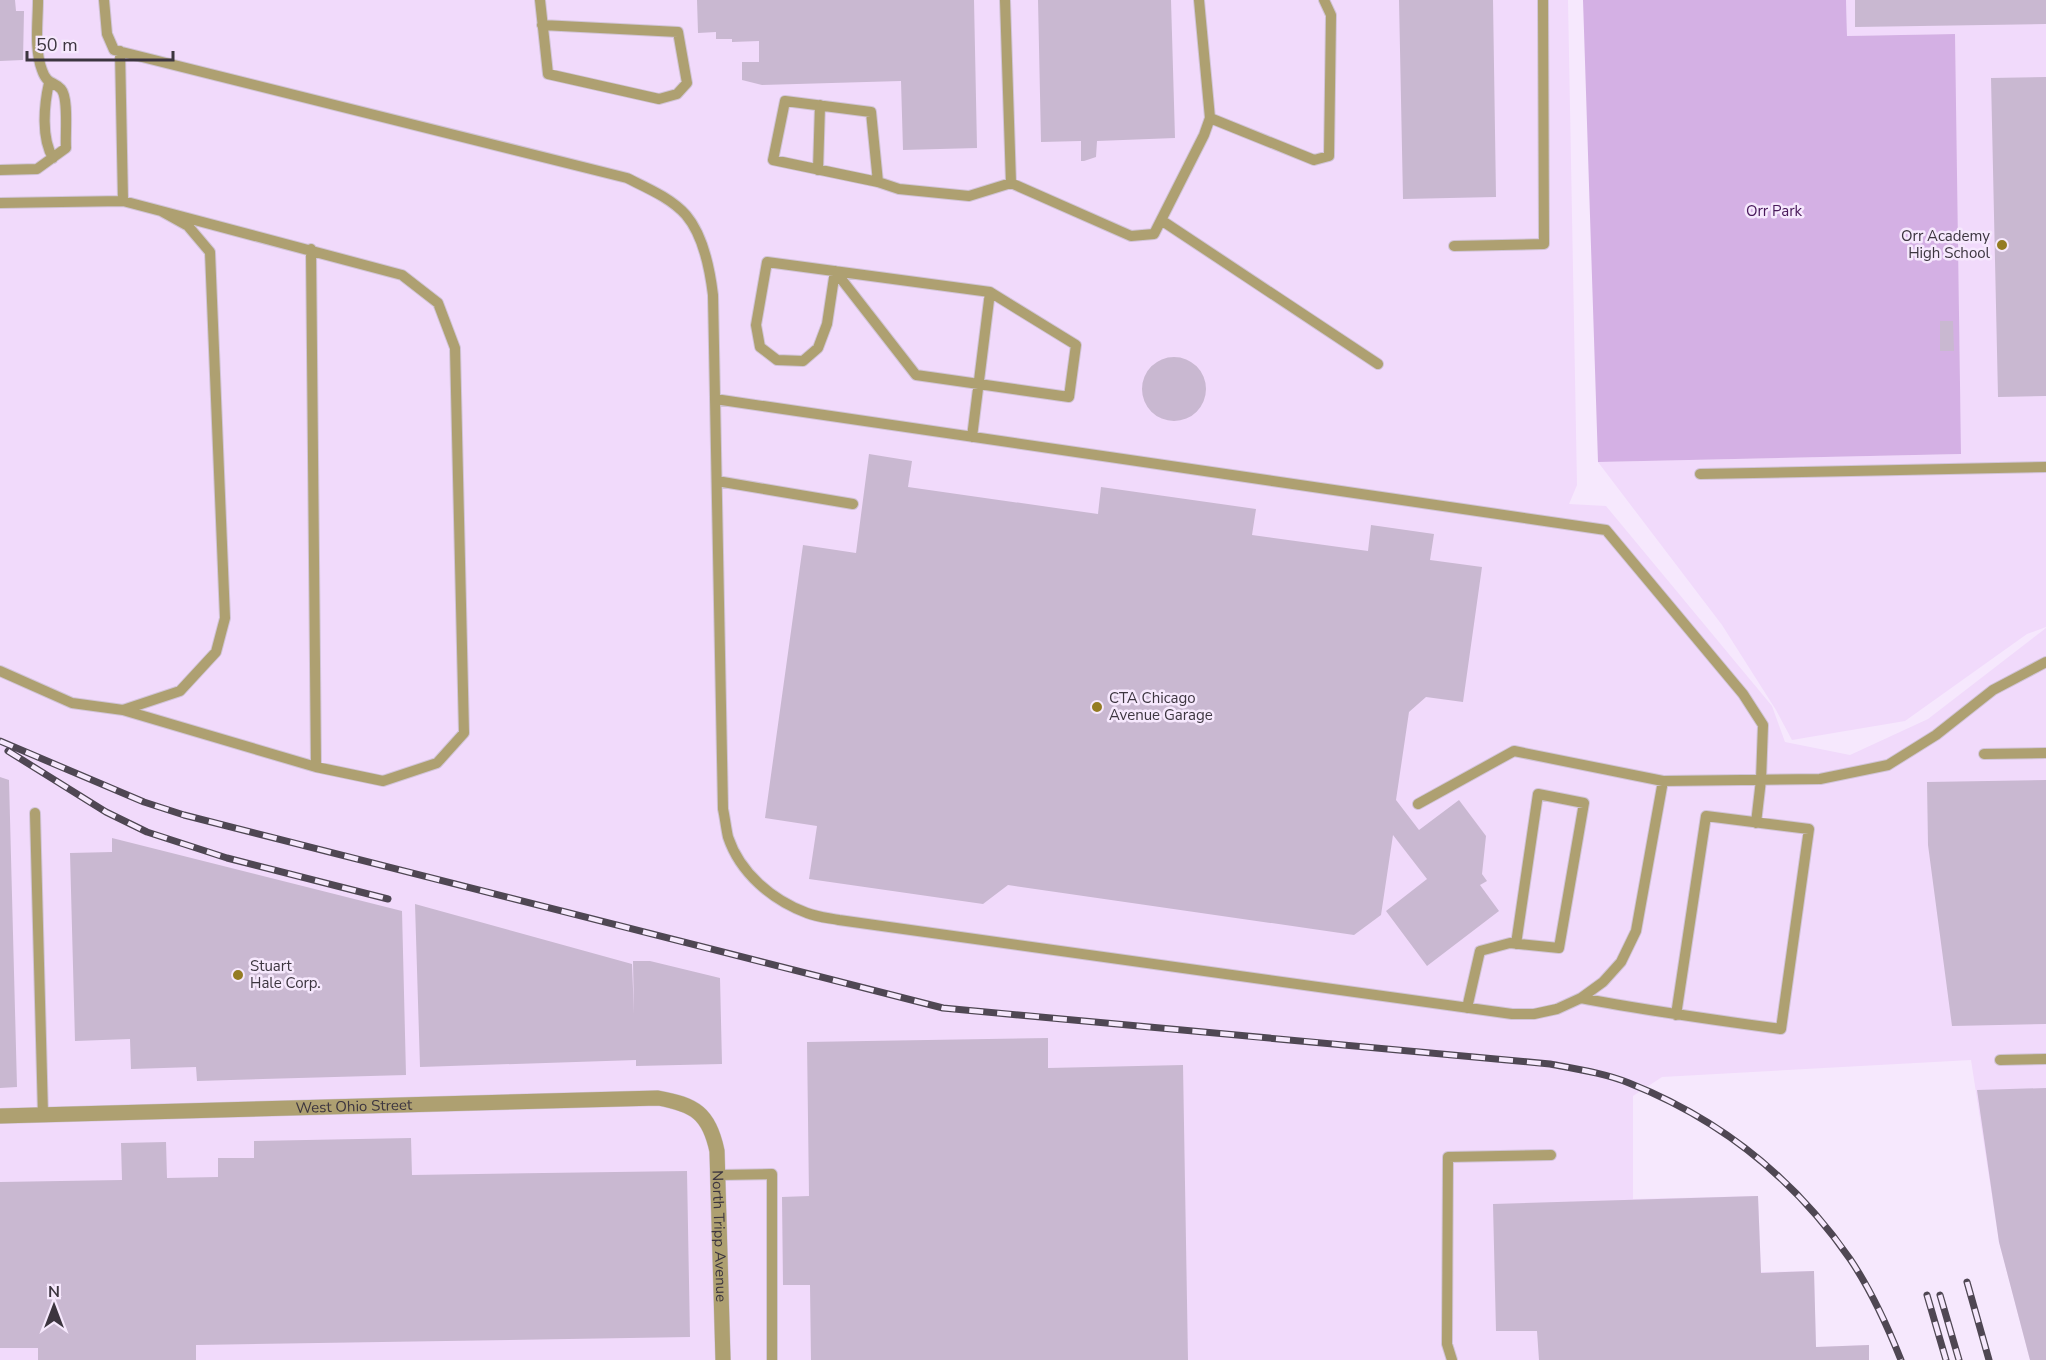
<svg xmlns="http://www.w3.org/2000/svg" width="2046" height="1360" font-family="'Nunito Sans',sans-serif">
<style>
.built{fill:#f1dafb}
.green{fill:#d4b0e4}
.building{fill:#c9b8d1}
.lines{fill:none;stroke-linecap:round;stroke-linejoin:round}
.lane-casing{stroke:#d1c4d7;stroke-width:12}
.street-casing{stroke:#d1c4d7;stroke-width:16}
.lane{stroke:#aea071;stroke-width:10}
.street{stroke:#aea071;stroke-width:15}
.rail-casing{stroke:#4f4753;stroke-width:7}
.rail{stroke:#f6e8fd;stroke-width:4.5;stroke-dasharray:14;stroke-linecap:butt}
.poi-dot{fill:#947c23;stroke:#f6e8fd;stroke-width:2}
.labels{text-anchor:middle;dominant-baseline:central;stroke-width:5;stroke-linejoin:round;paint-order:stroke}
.park-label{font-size:15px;fill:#48185a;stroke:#f6e8fd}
.poi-label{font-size:15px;fill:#3c353f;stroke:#f6e8fd;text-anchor:start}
.street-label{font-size:15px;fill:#3c353f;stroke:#f6e8fd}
</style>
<rect width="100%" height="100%" fill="#f6e8fd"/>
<!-- built -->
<path class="built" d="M0,0H1568L1577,485L1569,504L1606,506L1772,706L1785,742L1850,755L1928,719L2046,628V1360H2030L1999,1242L1971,1060L1662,1077L1633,1096V1199L1758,1196L1761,1272L1814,1271L1816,1347L1869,1345V1360H0Z
M1846,0H2046V627L2027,634L1905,721L1792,740L1776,710L1722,625L1598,462L1961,454L1954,34L1847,36Z"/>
<!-- green -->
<path class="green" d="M1583,0H1846L1847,36L1955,34L1961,454L1598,462Z"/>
<!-- building -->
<path class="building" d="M0,0H15L16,11H24L23,60L0,61Z
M697,0H974L977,148L903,150L901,81L762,85L742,80V62H759V41L732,42V39H716V32L698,33Z
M1038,0H1171L1175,138L1097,141L1096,157L1084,161H1081V141L1041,142Z
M1399,0H1493L1496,197L1403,199Z
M1855,0H2046V24L1855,27Z
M2046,77V396L1998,397L1991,78Z
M1940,321H1953L1954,351H1940Z
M1142 389a32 32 0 1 1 64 0a32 32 0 1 1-64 0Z
M869,454L912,461L908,487L1098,514L1101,487L1256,509L1252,535L1368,551L1371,525L1434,534L1430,560L1482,567L1463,702L1426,697L1409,712L1396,800L1419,830L1459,800L1486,836L1482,874L1487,881L1480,885L1499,911L1427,966L1386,911L1427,879L1393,835L1381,915L1354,935L1008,885L983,904L809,879L817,826L765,818L803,545L856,553Z
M0,777L9,780L17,1087L0,1088Z
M2046,780V1024L1952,1026L1928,845L1927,782Z
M112,838L402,911L406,1075L197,1081L196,1067L131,1069L130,1039L75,1041L70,853L112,852Z
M415,904L632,964L634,1014L633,961H650L720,978L722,1064L636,1066V1060L420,1067Z
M1048,1038V1068L1183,1065L1188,1360H811L810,1285H783L782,1197L809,1196L807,1042Z
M2046,1088V1360H2030L1999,1242L1977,1090Z
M411,1138L412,1175L687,1171L690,1337L196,1345V1360H38V1348H0V1182L122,1180L121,1143L166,1142L167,1178L218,1177V1158H254V1141Z
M1758,1196L1761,1273L1814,1271L1816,1347L1869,1345V1360H1539L1537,1331H1496L1493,1204Z"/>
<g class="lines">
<!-- lane casing -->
<g class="lane-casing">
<path id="lane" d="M104,0L107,34L114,50L627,178C647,188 671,198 686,215C703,235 710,270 713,295L723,809C725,818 726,828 728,837C740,873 772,900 807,913C817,917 829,918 839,920L1512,1014H1534L1557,1009L1581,998L1603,982L1621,962L1636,931L1663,781
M540,0L548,74L659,99L677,94L687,83L678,32L542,25
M1005,0L1011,183
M49,83C44,105 41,138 53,158
M1210,118L1314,160L1329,156L1331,15L1324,0
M0,170L37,169L66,148C65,135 69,98 61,89C54,81 47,85 42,70C34,49 38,22 38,0
M818,170L820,105
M878,182L871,112L785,101L773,160L878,182L899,189L969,196L1011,183L1131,236L1154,234L1204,135L1210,118L1199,0
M0,203L123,201L120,51
M1161,220L1378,364
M1454,246L1544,244L1543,0
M311,249L316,767
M835,271L827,324L818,348L803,361L777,360L760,347L756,325L767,262L990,292L972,437
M835,271L916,375L1069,397L1076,345L990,292
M715,399L1606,530L1743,694L1763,725L1761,780L1756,823
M1700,474L2046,467
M717,481L853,504
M0,671L72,703L123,710L180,691L216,652L225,618L210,252L188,226L161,211L123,201
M123,710L316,767L383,781L437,763L464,733L455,348L438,303L402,275L161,211
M1984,754L2046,753
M1418,804L1514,751L1663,781L1820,779L1888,765L1936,735L1993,690L2046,662
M35,813L43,1115
M1581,998C1647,1011 1714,1020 1781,1029L1809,829L1706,816L1676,1015
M1467,1008L1480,951L1510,943L1559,948L1584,803L1538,794L1516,944
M2000,1060L2046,1059
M718,1175L772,1174V1360
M1452,1360L1447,1344L1448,1157L1551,1155"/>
</g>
<!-- street casing -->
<g class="street-casing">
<g id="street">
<path id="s1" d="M0,1116L658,1098C695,1105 709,1113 717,1151L723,1360"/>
</g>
</g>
<!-- lane -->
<use href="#lane" class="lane"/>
<!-- street -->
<use href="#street" class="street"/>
<!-- rail casing -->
<g class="rail-casing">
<path id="rail" d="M0,741L144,802L184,815L943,1008L1550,1064C1576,1069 1604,1073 1629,1083C1720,1119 1794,1178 1850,1259C1871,1290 1887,1325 1901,1360
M8,751L106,812L147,832L227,858L388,899
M1967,1282L1989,1360
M1927,1295L1946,1360
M1940,1295L1959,1360"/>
</g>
<!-- rail -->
<use href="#rail" class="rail"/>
</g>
<!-- markers -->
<g class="poi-dot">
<circle cx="2002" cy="245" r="6"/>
<circle cx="1097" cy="707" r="6"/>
<circle cx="238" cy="975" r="6"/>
</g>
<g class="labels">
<!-- park labels -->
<g class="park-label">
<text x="1774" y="211">Orr Park</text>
</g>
<!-- poi labels -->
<g class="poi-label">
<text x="1990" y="236" text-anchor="end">Orr Academy<tspan x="1990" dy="17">High School</tspan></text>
<text x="1109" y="698">CTA Chicago<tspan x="1109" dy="17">Avenue Garage</tspan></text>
<text x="250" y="966">Stuart<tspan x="250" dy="17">Hale Corp.</tspan></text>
</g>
<!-- street labels -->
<g class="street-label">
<text stroke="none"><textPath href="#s1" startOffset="354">West Ohio Street</textPath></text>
<text stroke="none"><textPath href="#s1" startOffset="830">North Tripp Avenue</textPath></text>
</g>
</g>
<!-- north arrow -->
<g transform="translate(54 1306)" stroke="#f6e8fd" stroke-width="4.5" paint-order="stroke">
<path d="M0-4.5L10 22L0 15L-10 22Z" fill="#3c353f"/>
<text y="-9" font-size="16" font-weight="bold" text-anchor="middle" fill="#3c353f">N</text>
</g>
<!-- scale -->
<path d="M27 51v9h146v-9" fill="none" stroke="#3c353f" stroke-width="3"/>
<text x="36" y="51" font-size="18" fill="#3c353f" stroke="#f6e8fd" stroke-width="4.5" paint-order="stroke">50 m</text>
</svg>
